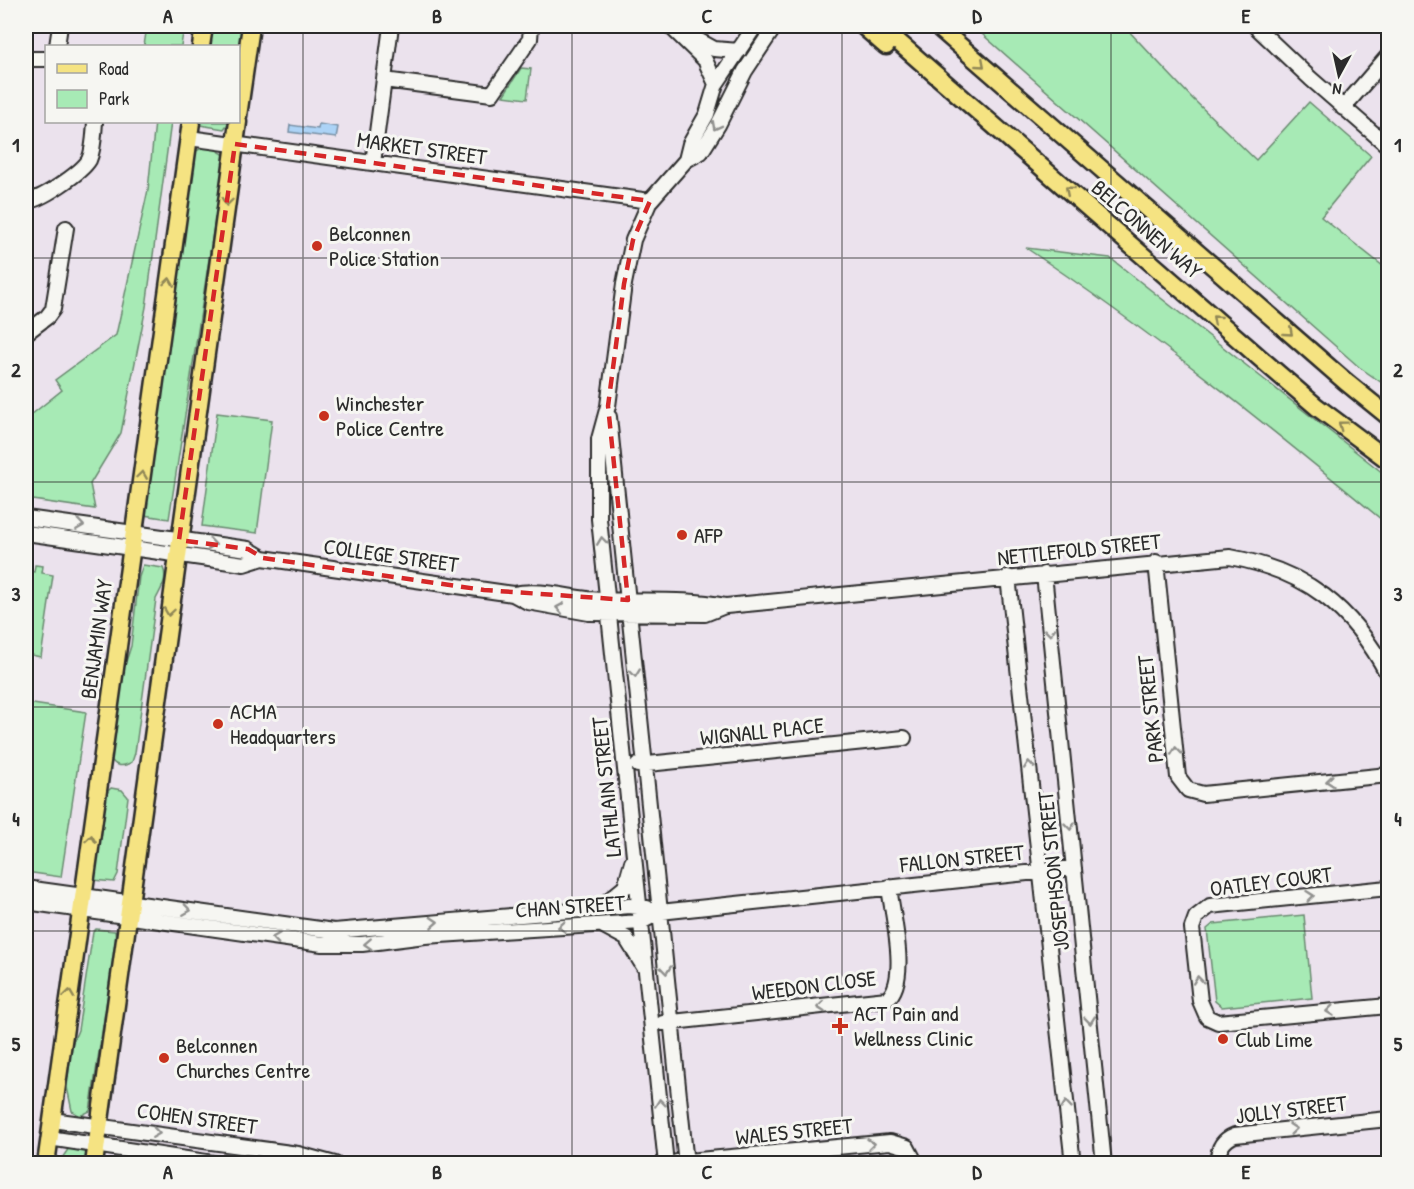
<svg xmlns="http://www.w3.org/2000/svg" width="1414" height="1189" font-family="'Patrick Hand',sans-serif">
<style>
.green{fill:#a7eab5;stroke:#698a70;stroke-width:1.5}
.water{fill:#acd3f6;stroke:#7890a5;stroke-width:1.5}
.lines{fill:none;stroke-linecap:round;stroke-linejoin:round}
.minor-casing{stroke:#2b2b2b;stroke-width:18}
.major-casing{stroke:#2b2b2b;stroke-width:21}
.minor{stroke:#f6f6f2;stroke-width:14}
.major{stroke:#f5e382;stroke-width:16}
.oneway{stroke:#908756}
.oneway2{stroke:#90908e}
.marked{fill:none;stroke:#d62828;stroke-width:4.5;stroke-dasharray:12 8;stroke-linejoin:round}
.grid{fill:none;stroke:#2b2b2b;stroke-width:1.5;stroke-opacity:0.55}
.poi-dot{fill:#c8321e;stroke:#f6f6f2;stroke-width:2}
.labels{text-anchor:middle;dominant-baseline:central;stroke-width:6;stroke-linejoin:round;paint-order:stroke}
.street-label{font-size:22px;fill:#2b2b2b;stroke:#f6f6f2}
.poi-label{font-size:22px;fill:#2b2b2b;stroke:#f6f6f2;text-anchor:start}
.neatline{fill:none;stroke:#2b2b2b;stroke-width:2}
.grid-label{font-size:20px;text-anchor:middle;font-weight:bold;fill:#2b2b2b}
</style>
<rect width="100%" height="100%" fill="#ebe2ed"/>
<filter id="ink" filterUnits="userSpaceOnUse"><feTurbulence type="fractalNoise" baseFrequency=".0167" numOctaves="2"/><feDisplacementMap in="SourceGraphic" scale="12" xChannelSelector="R" yChannelSelector="G"/><feConvolveMatrix kernelMatrix="1 2 1 2 8 2 1 2 1" color-interpolation-filters="sRGB"/></filter>
<g filter="url(#ink)">
<!-- green -->
<path class="green" d="M147,26H184L181,46H144Z
M212,26H244L239,66L238,46H209Z
M973,26H1124L1193,99L1256,160L1309,102L1371,156L1321,217L1388,270V387L1359,367Z
M521,68L531,69L527,99L503,96Z
M155,122H171L146,307L121,433L90,484L95,509L26,499V419L62,390L55,380L116,335L148,190Z
M200,122H229L224,129L200,125Z
M208,145L225,155L169,519L144,515L192,153Z
M1026,248L1110,258L1388,477V525C1271,428 1152,332 1026,248Z
M217,413L272,420L257,533L202,526Z
M35,565L43,566L42,573L53,575L41,657L26,654V571L34,572Z
M143,565L163,568C168,579 161,589 156,599L135,753L132,762C122,768 113,767 109,755L124,668L131,646L139,577Z
M26,703L86,712L61,877L26,872Z
M111,788L122,790L128,797L118,874L114,882L93,880L105,794Z
M1304,915L1312,998L1222,1007L1215,1001L1207,929L1213,924Z
M96,929L115,931L116,940L90,1111L80,1116L72,1111L67,1087L71,1047L78,1030L93,932Z
M71,1145L88,1148L85,1163L58,1164Z"/>
<!-- water -->
<path class="water" d="M319,124L338,127L336,138L289,132L290,125L318,129Z"/>
<g class="lines">
<!-- minor casing -->
<g class="minor-casing">
<path id="minor" d="M670,26L705,60L716,84
M1255,26L1311,79L1388,146
M683,32L714,49L739,51
M57,46L60,26
M26,59H46
M384,80L492,94L530,39L531,26
M1343,108L1388,56
M189,138L650,201
M686,160L690,144L707,114L716,84L755,26
M373,163L391,26
M26,201C39,202 82,172 89,160C94,149 94,133 95,122
M26,333L47,317L53,309L66,228
M609,417L686,1164
M26,518L248,549L263,558L513,594C538,589 562,596 587,599C633,603 680,597 726,606L1230,557C1306,571 1352,607 1388,675
M26,533L244,564L263,558
M1156,562L1178,777L1188,790L1203,794L1388,775
M1044,574L1104,1164
M1008,577L1073,1164
M513,594L528,602L589,613L705,614L725,606
M638,765L904,738
M26,888L334,931L629,906L647,908
M1388,888L1210,906L1196,917L1192,928L1200,1001L1207,1017L1218,1022L1388,1006
M26,902L322,944H362L425,936L641,922L660,912L1074,868
M598,909L625,887L632,862
M602,925L626,938L644,967
M663,1023L887,999C910,981 892,914 889,887
M52,1120L298,1154L335,1164
M49,1138L219,1164
M677,1162L890,1142L907,1147L916,1164
M666,1164L599,519V439L608,406L624,284L633,240L650,201L686,160L701,152L718,125L745,71L775,26
M1218,1164C1217,1150 1222,1140 1235,1135L1388,1119"/>
</g>
<!-- major casing -->
<g class="major-casing">
<path id="major" d="M863,26L886,46
M880,26L1260,358L1317,407L1388,460
M937,26L1346,382L1388,416
M201,46L204,26
M238,116L251,26
M46,1164L191,122
M94,1164L238,122"/>
</g>
<!-- minor -->
<use href="#minor" class="minor"/>
<!-- major -->
<use href="#major" class="major"/>
</g>
<!-- one-way arrows -->
<defs><path id="oneway-chevron" d="M-2-3.5L2.5 0L-2 3.5" fill="none" stroke-width="1.6" stroke-linecap="round" stroke-linejoin="round" transform="scale(1.5)"/></defs>
<g class="oneway">
<use href="#oneway-chevron" transform="translate(981 64) rotate(41)"/>
<use href="#oneway-chevron" transform="translate(1069 190) rotate(-139)"/>
<use href="#oneway-chevron" transform="translate(227 202) rotate(98)"/>
<use href="#oneway-chevron" transform="translate(169 282) rotate(-82)"/>
<use href="#oneway-chevron" transform="translate(1216 319) rotate(-139)"/>
<use href="#oneway-chevron" transform="translate(1289 332) rotate(41)"/>
<use href="#oneway-chevron" transform="translate(1342 425) rotate(-143)"/>
<use href="#oneway-chevron" transform="translate(142 475) rotate(-82)"/>
<use href="#oneway-chevron" transform="translate(169 612) rotate(98)"/>
<use href="#oneway-chevron" transform="translate(91 839) rotate(-82)"/>
<use href="#oneway-chevron" transform="translate(69 994) rotate(-82)"/>
</g>
<g class="oneway2">
<use href="#oneway-chevron" transform="translate(716 126) rotate(118)"/>
<use href="#oneway-chevron" transform="translate(80 525) rotate(8)"/>
<use href="#oneway-chevron" transform="translate(602 541) rotate(-97)"/>
<use href="#oneway-chevron" transform="translate(212 544) rotate(8)"/>
<use href="#oneway-chevron" transform="translate(560 608) rotate(-170)"/>
<use href="#oneway-chevron" transform="translate(1050 632) rotate(84)"/>
<use href="#oneway-chevron" transform="translate(635 673) rotate(84)"/>
<use href="#oneway-chevron" transform="translate(1176 751) rotate(-96)"/>
<use href="#oneway-chevron" transform="translate(1029 765) rotate(-96)"/>
<use href="#oneway-chevron" transform="translate(1330 781) rotate(174)"/>
<use href="#oneway-chevron" transform="translate(1070 826) rotate(84)"/>
<use href="#oneway-chevron" transform="translate(1310 896) rotate(-6)"/>
<use href="#oneway-chevron" transform="translate(187 910) rotate(8)"/>
<use href="#oneway-chevron" transform="translate(434 922) rotate(-4)"/>
<use href="#oneway-chevron" transform="translate(562 927) rotate(176)"/>
<use href="#oneway-chevron" transform="translate(276 938) rotate(-172)"/>
<use href="#oneway-chevron" transform="translate(368 944) rotate(177)"/>
<use href="#oneway-chevron" transform="translate(666 970) rotate(84)"/>
<use href="#oneway-chevron" transform="translate(1198 980) rotate(-96)"/>
<use href="#oneway-chevron" transform="translate(821 1007) rotate(174)"/>
<use href="#oneway-chevron" transform="translate(1330 1011) rotate(174)"/>
<use href="#oneway-chevron" transform="translate(1090 1020) rotate(84)"/>
<use href="#oneway-chevron" transform="translate(660 1103) rotate(-96)"/>
<use href="#oneway-chevron" transform="translate(1066 1105) rotate(-96)"/>
<use href="#oneway-chevron" transform="translate(1293 1129) rotate(-6)"/>
<use href="#oneway-chevron" transform="translate(156 1133) rotate(8)"/>
<use href="#oneway-chevron" transform="translate(871 1144) rotate(-6)"/>
</g>
</g>
<!-- marked area -->
<path class="marked" d="M235,144L650,201L633,240L624,284L608,406L628,600L484,590L263,558L248,549L179,540Z"/>
<!-- grid -->
<path class="grid" d="M303,26V1164M572,26V1164M842,26V1164M1111,26V1164M26,258H1388M26,482H1388M26,707H1388M26,931H1388"/>
<!-- markers -->
<g class="poi-dot">
<circle cx="317" cy="246" r="6"/>
<circle cx="324" cy="416" r="6"/>
<circle cx="682" cy="535" r="6"/>
<circle cx="218" cy="724" r="6"/>
<path d="M837 1017h6v6h6v6h-6v6h-6v-6h-6v-6h6z"/>
<circle cx="1223" cy="1039" r="6"/>
<circle cx="164" cy="1058" r="6"/>
</g>
<g class="labels">
<!-- street labels -->
<g class="street-label">
<text transform="translate(422 148) rotate(8)">MARKET STREET</text>
<text transform="translate(1147 229) rotate(41)">BELCONNEN WAY</text>
<text transform="translate(1079 549) rotate(-6)">NETTLEFOLD STREET</text>
<text transform="translate(391 555) rotate(8)">COLLEGE STREET</text>
<text transform="translate(96 639) rotate(-82)">BENJAMIN WAY</text>
<text transform="translate(1150 709) rotate(-96)">PARK STREET</text>
<text transform="translate(762 731) rotate(-6)">WIGNALL PLACE</text>
<text transform="translate(606 787) rotate(-96)">LATHLAIN STREET</text>
<text transform="translate(962 858) rotate(-6)">FALLON STREET</text>
<text transform="translate(1053 871) rotate(-96)">JOSEPHSON STREET</text>
<text transform="translate(1271 881) rotate(-7)">OATLEY COURT</text>
<text transform="translate(570 906) rotate(-4)">CHAN STREET</text>
<text transform="translate(814 985) rotate(-7)">WEEDON CLOSE</text>
<text transform="translate(1291 1109) rotate(-7)">JOLLY STREET</text>
<text transform="translate(197 1118) rotate(8)">COHEN STREET</text>
<text transform="translate(794 1131) rotate(-6)">WALES STREET</text>
</g>
<!-- poi labels -->
<g class="poi-label">
<text x="329" y="233">Belconnen<tspan x="329" dy="25">Police Station</tspan></text>
<text x="336" y="403">Winchester<tspan x="336" dy="25">Police Centre</tspan></text>
<text x="694" y="535">AFP</text>
<text x="230" y="711">ACMA<tspan x="230" dy="25">Headquarters</tspan></text>
<text x="854" y="1013">ACT Pain and<tspan x="854" dy="25">Wellness Clinic</tspan></text>
<text x="1235" y="1039">Club Lime</text>
<text x="176" y="1045">Belconnen<tspan x="176" dy="25">Churches Centre</tspan></text>
</g>
</g>
<!-- margin -->
<rect width="1414" height="1189" fill="none" stroke="#f6f6f2" stroke-width="66"/>
<!-- legend -->
<rect x="45" y="45" width="195" height="78" fill="#f6f6f2" stroke="#a5a5a2" stroke-width="1.5"/>
<rect x="57" y="64" width="30" height="9" fill="#f5e382" stroke="#a5a5a2" stroke-width="1.5"/>
<text x="99" y="75" font-size="18" fill="#2b2b2b">Road</text>
<rect x="57" y="90" width="30" height="18" fill="#a7eab5" stroke="#a5a5a2" stroke-width="1.5"/>
<text x="99" y="105" font-size="18" fill="#2b2b2b">Park</text>
<!-- north arrow -->
<g transform="translate(1339 75) rotate(188)" stroke="#f6f6f2" stroke-width="4.5" paint-order="stroke">
<path d="M0-4.5L10 22L0 15L-10 22Z" fill="#2b2b2b"/>
<text y="-9" font-size="16" font-weight="bold" text-anchor="middle" fill="#2b2b2b">N</text>
</g>
<rect x="33" y="33" width="1348" height="1123" class="neatline"/>
<g class="grid-label">
<text x="168" y="23">A</text>
<text x="437" y="23">B</text>
<text x="707" y="23">C</text>
<text x="977" y="23">D</text>
<text x="1246" y="23">E</text>
<text x="16" y="152">1</text>
<text x="1398" y="152">1</text>
<text x="16" y="377">2</text>
<text x="1398" y="377">2</text>
<text x="16" y="601">3</text>
<text x="1398" y="601">3</text>
<text x="16" y="826">4</text>
<text x="1398" y="826">4</text>
<text x="16" y="1051">5</text>
<text x="1398" y="1051">5</text>
<text x="168" y="1179">A</text>
<text x="437" y="1179">B</text>
<text x="707" y="1179">C</text>
<text x="977" y="1179">D</text>
<text x="1246" y="1179">E</text>
</g>
</svg>
